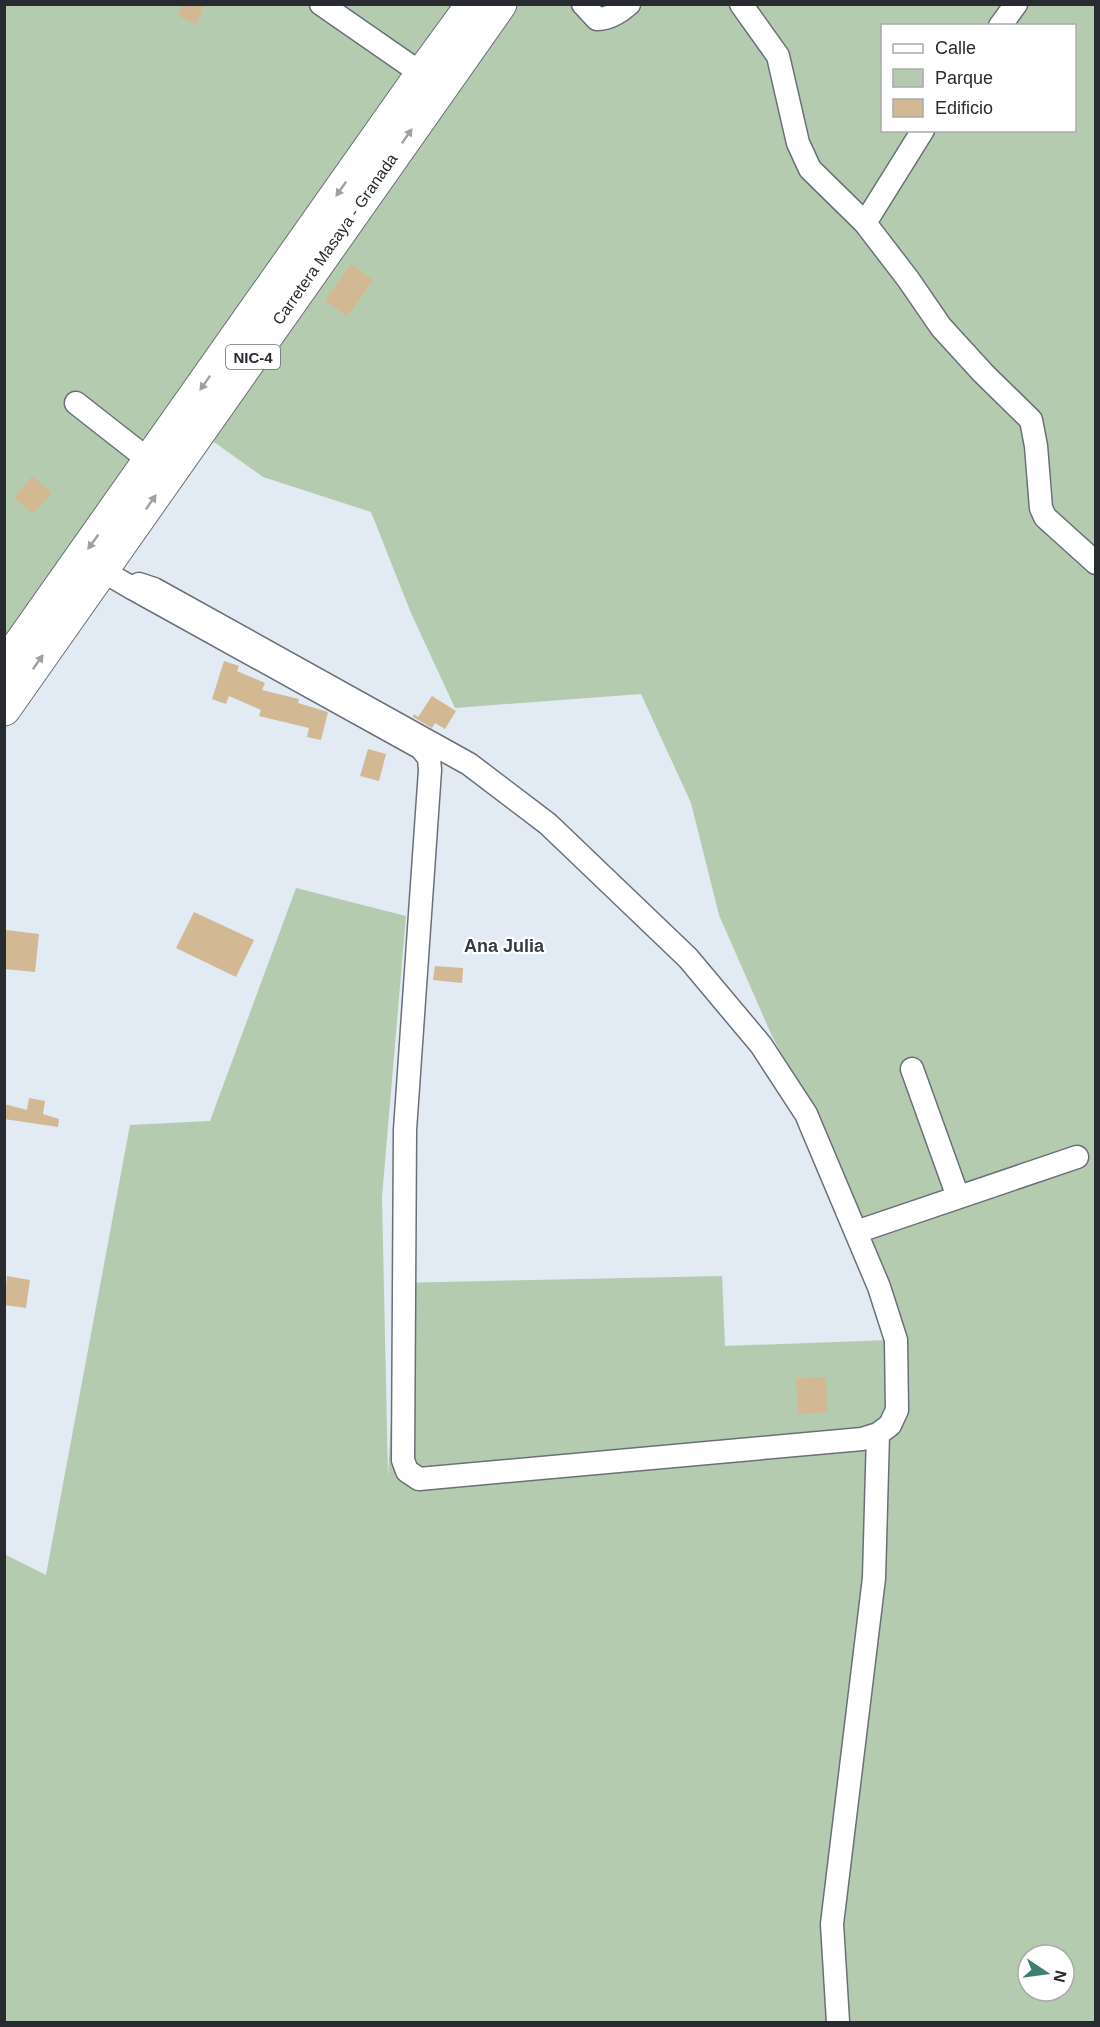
<svg xmlns="http://www.w3.org/2000/svg" width="1100" height="2027" font-family="Helvetica,sans-serif">
<style>
.green{fill:#b5cbaf;fill-rule:evenodd}
.building{fill:#d2b994}
.lines{fill:none;stroke-linecap:round;stroke-linejoin:round}
.minor-casing{stroke:#697079;stroke-width:25}
.highway-casing{stroke:#697079;stroke-width:35}
.minor{stroke:#fff;stroke-width:22}
.highway{stroke:#fff;stroke-width:33}
.oneway{fill:#9ea0a1}
.labels{text-anchor:middle;dominant-baseline:central;stroke-width:4.5;stroke-linejoin:round;paint-order:stroke}
.shield{fill:#fff;stroke:#686b6d;stroke-width:1.5}
.shield-label{font-size:15px;font-weight:bold;fill:#282b2f}
.street-label{font-size:16px;fill:#282b2f;stroke:#fff}
.neighbourhood-label{font-size:18px;font-weight:bold;fill:#353b43;stroke:#fff}
</style>
<rect width="100%" height="100%" fill="#e2eaf4"/>
<!-- green -->
<path class="green" d="M5,5H473L5,652Z
M500,5H1095V2022H5L4,1554L46,1575L130,1125L210,1121L296,888L406,916L382,1197L388,1477L398,1283L722,1276L725,1346L889,1340L827,1143L772,1036L719,915L691,803L641,694L455,708L411,613L371,512L263,477L200,432ZM882,26H1074V130H882ZM1028,1955H1064V1991H1028Z"/>
<!-- building -->
<path class="building" d="M182,4H204L197,24L178,16Z
M351,264L373,280L347,317L325,300Z
M32,476L52,493L33,514L14,498Z
M224,661L239,666L237,671L265,683L262,690L299,699L298,703L328,712L321,740L307,737L309,728L259,716L261,710L229,696L226,704L212,699Z
M432,696L456,711L445,729L435,723L432,728L413,717L414,714L418,717Z
M368,749L386,754L379,781L360,776Z
M194,912L254,940L236,977L176,948Z
M6,930L39,934L35,972L4,969Z
M435,966L463,968L462,983L433,980Z
M29,1098L45,1101L43,1114L59,1119L58,1127L4,1119V1104L27,1110Z
M7,1276L30,1280L26,1308L4,1305Z
M826,1377L827,1412L798,1414L796,1378Z"/>
<g class="lines">
<!-- minor casing -->
<g class="minor-casing">
<path id="minor" d="M321,4L422,74
M583,4L597,19C610,19 620,12 629,4
M741,4L778,56L798,143L810,169L865,223L908,279L941,327L983,373L1031,420L1036,446L1041,508L1045,517L1096,563
M1000,26L1016,4
M865,223L923,130
M76,403L150,461
M103,571L132,588L421,748L429,758L430,770L405,1130L403,1460L407,1471L419,1479L862,1439L878,1434L890,1425L897,1410L896,1340L879,1287L806,1114L761,1045L688,958L548,824L469,764L154,589L139,584L132,588
M912,1069L958,1197
M856,1232L1077,1157
M838,2022L832,1924L874,1578L878,1434"/>
</g>
<!-- highway casing -->
<g class="highway-casing">
<path id="highway" d="M4,667L422,74L473,4
M4,709L500,4"/>
</g>
<!-- minor -->
<use href="#minor" class="minor"/>
<!-- highway -->
<use href="#highway" class="highway"/>
</g>
<!-- one-way arrows -->
<defs><path id="oneway-solid" d="M-6-.8H1V-3.2L6.5 0L1 3.2V.8H-6Z" transform="scale(1.5)"/></defs>
<g class="oneway">
<use href="#oneway-solid" transform="translate(407 136) rotate(-55)"/>
<use href="#oneway-solid" transform="translate(341 189) rotate(125)"/>
<use href="#oneway-solid" transform="translate(205 383) rotate(125)"/>
<use href="#oneway-solid" transform="translate(151 502) rotate(-55)"/>
<use href="#oneway-solid" transform="translate(93 542) rotate(126)"/>
<use href="#oneway-solid" transform="translate(38 662) rotate(-55)"/>
</g>
<g class="labels">
<!-- shield labels -->
<rect class="shield" x="226" y="345" width="54" height="24" rx="4.5"/>
<g class="shield-label">
<text x="253" y="357">NIC-4</text>
</g>
<!-- street labels -->
<g class="street-label">
<text transform="translate(335 239) rotate(-55)">Carretera Masaya - Granada</text>
</g>
<!-- neighbourhood labels -->
<g class="neighbourhood-label">
<text x="504" y="946">Ana Julia</text>
</g>
</g>
<!-- border -->
<rect width="1100" height="2027" fill="none" stroke="#282b2f" stroke-width="12"/>
<!-- legend -->
<rect x="881" y="24" width="195" height="108" fill="#ffffff" stroke="#a9aaac" stroke-width="1.5"/>
<rect x="893" y="44" width="30" height="9" fill="#ffffff" stroke="#a9aaac" stroke-width="1.5"/>
<text x="935" y="54" font-size="18" fill="#282b2f">Calle</text>
<rect x="893" y="69" width="30" height="18" fill="#b5cbaf" stroke="#a9aaac" stroke-width="1.5"/>
<text x="935" y="84" font-size="18" fill="#282b2f">Parque</text>
<rect x="893" y="99" width="30" height="18" fill="#d2b994" stroke="#a9aaac" stroke-width="1.5"/>
<text x="935" y="114" font-size="18" fill="#282b2f">Edificio</text>
<!-- north arrow -->
<g transform="translate(1046 1973) rotate(103)"><circle r="28" fill="#ffffff" stroke="#a9aaac" stroke-width="1.5"/>
<path d="M0-4.5L10 22L0 15L-10 22Z" fill="#3d8073"/>
<text y="-9" font-size="16" font-weight="bold" text-anchor="middle" fill="#282b2f">N</text>
</g>
</svg>
